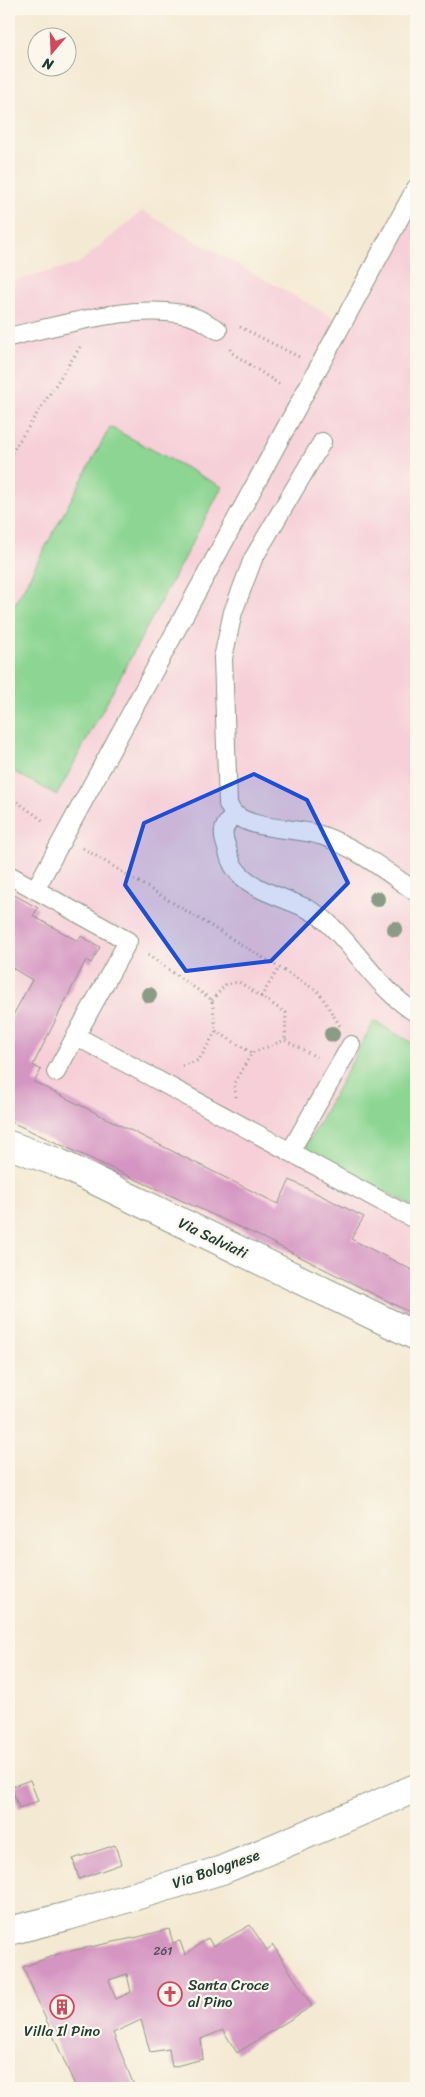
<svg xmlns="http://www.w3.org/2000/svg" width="425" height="2097" font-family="Sriracha,sans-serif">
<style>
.built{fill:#f6cfd8}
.green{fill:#8cd592;stroke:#568963}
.building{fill:#d595c2;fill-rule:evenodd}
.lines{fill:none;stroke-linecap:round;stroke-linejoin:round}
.service-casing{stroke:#8a9383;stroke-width:20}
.primary-casing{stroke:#8a9383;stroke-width:30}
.path{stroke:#8a9383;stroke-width:3;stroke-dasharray:1 4;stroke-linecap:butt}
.service{stroke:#fff;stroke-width:18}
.primary{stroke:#fff;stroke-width:28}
.tree{fill:#8b9b86}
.marked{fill:#1d4ed8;fill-opacity:0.2;stroke:#1d4ed8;stroke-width:4;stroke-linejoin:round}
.labels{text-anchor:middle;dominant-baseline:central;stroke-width:4.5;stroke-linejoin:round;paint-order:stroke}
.number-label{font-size:12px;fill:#4c5358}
.street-label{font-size:15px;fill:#1f3d34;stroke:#fbf7ec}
.poi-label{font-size:15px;fill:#1f3d34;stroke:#fbf7ec;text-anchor:start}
</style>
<rect width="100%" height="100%" fill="#fbf7ec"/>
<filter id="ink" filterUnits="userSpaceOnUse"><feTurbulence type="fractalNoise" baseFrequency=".02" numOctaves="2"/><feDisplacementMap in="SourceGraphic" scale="10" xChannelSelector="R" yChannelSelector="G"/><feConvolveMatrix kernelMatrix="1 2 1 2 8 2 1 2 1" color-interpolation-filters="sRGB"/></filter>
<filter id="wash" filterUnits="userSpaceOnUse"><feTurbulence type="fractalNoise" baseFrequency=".0096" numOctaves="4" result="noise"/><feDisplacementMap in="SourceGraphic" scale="20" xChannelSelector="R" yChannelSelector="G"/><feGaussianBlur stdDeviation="1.12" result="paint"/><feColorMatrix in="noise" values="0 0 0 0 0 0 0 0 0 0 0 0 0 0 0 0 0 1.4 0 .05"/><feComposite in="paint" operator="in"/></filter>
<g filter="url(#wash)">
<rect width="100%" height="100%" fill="#f4e9d2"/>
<!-- built -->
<path class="built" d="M416,170V1315L9,1121V282L78,264L142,211L336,319Z"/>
<!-- green -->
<path class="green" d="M110,427L222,487L57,795L9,769V615Z
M374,1021L416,1045V1208L305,1148Z"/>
<g id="blocks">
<!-- building -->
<path class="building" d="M9,892L38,908L33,916L78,941L81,936L100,947L91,963L86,960L33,1065L41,1070L34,1082L278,1204L290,1180L364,1217L351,1239L416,1272V1307L413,1314L261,1237L9,1121V1020L10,1021L32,980L9,966Z
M30,1780L38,1801L19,1808L11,1787Z
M115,1845L121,1864L79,1879L73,1859Z
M250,1925L267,1950L273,1945L312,2006L237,2053L223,2030L201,2039L203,2059L172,2067L169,2049L150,2052L141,2020L113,2033L135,2088H76L23,1967L61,1953L138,1937L169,1929L173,1943L180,1941L185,1955L208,1938L213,1946ZM127,1974L131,1992L116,1999L109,1980Z"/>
</g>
</g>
<g filter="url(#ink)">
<use href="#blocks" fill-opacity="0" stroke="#8a9383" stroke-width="1"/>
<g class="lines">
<!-- service casing -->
<g class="service-casing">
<path id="service" d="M9,337C61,325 134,303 187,315C198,317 208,324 218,330
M322,442L253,559L233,612L223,658L228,804C230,808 233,814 237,816C260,831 297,827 323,836C357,848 387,872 416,892
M235,815C224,824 221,832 226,845C228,852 230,861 234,867C255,898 301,897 328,923C359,952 379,990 416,1013
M9,875L128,941L56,1072
M35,890L416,188
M76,1036L416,1220
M290,1152L351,1045"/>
</g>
<!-- primary casing -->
<g class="primary-casing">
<path id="primary" d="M9,1145L59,1163L416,1336
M9,1931L68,1916L222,1870L416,1788"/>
</g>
<!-- path -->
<path class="path" d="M240,327L299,357
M230,349L232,353L282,386
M9,457L82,344
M9,796L45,822
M83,848L319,992L340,1026
M148,955L212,1000L216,1031L199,1060L182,1066
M261,997L279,968
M212,1000L226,984L239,982L286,1013L285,1040
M216,1031L252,1053
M236,1097L234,1083L252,1053L285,1040L318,1058"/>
<!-- service -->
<use href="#service" class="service"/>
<!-- primary -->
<use href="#primary" class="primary"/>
</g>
<!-- trees -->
<g class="tree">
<circle cx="377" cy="899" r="8"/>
<circle cx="395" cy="929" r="8"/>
<circle cx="149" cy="995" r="8"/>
<circle cx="332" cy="1034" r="8"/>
</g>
</g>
<!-- marked area -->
<path class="marked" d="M254,774L307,800L348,883L271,961L186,971L125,885L144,823Z"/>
<!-- icons -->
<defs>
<g id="church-ring" transform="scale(1.25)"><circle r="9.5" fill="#fbf7ec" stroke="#d1495b" stroke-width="1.5"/><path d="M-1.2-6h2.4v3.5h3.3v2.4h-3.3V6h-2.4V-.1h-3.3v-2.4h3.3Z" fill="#d1495b"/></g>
<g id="building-ring" transform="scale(1.25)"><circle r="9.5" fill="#fbf7ec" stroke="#d1495b" stroke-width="1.5"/><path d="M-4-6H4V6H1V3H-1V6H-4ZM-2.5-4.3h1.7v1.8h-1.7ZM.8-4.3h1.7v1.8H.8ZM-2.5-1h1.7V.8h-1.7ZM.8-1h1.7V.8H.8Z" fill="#d1495b"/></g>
</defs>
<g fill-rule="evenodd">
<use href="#church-ring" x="170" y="1994"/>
<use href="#building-ring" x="62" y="2007"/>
</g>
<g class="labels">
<!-- number labels -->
<g class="number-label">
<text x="163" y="1951">261</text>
</g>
<!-- street labels -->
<g class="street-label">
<text transform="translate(213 1238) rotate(26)">Via Salviati</text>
<text transform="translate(216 1869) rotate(-19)">Via Bolognese</text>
</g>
<!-- poi labels -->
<g class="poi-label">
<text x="188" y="1985">Santa Croce<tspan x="188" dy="17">al Pino</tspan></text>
<text x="62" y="2031" text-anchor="middle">Villa Il Pino</text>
</g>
</g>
<!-- margin -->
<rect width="425" height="2097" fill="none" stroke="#fbf7ec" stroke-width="30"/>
<!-- north arrow -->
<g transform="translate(52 52) rotate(199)"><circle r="24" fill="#fbf7ec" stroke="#a3ada2"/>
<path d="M0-4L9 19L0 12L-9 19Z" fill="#d1495b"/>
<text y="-8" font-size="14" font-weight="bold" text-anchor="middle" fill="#1f3d34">N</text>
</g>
</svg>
